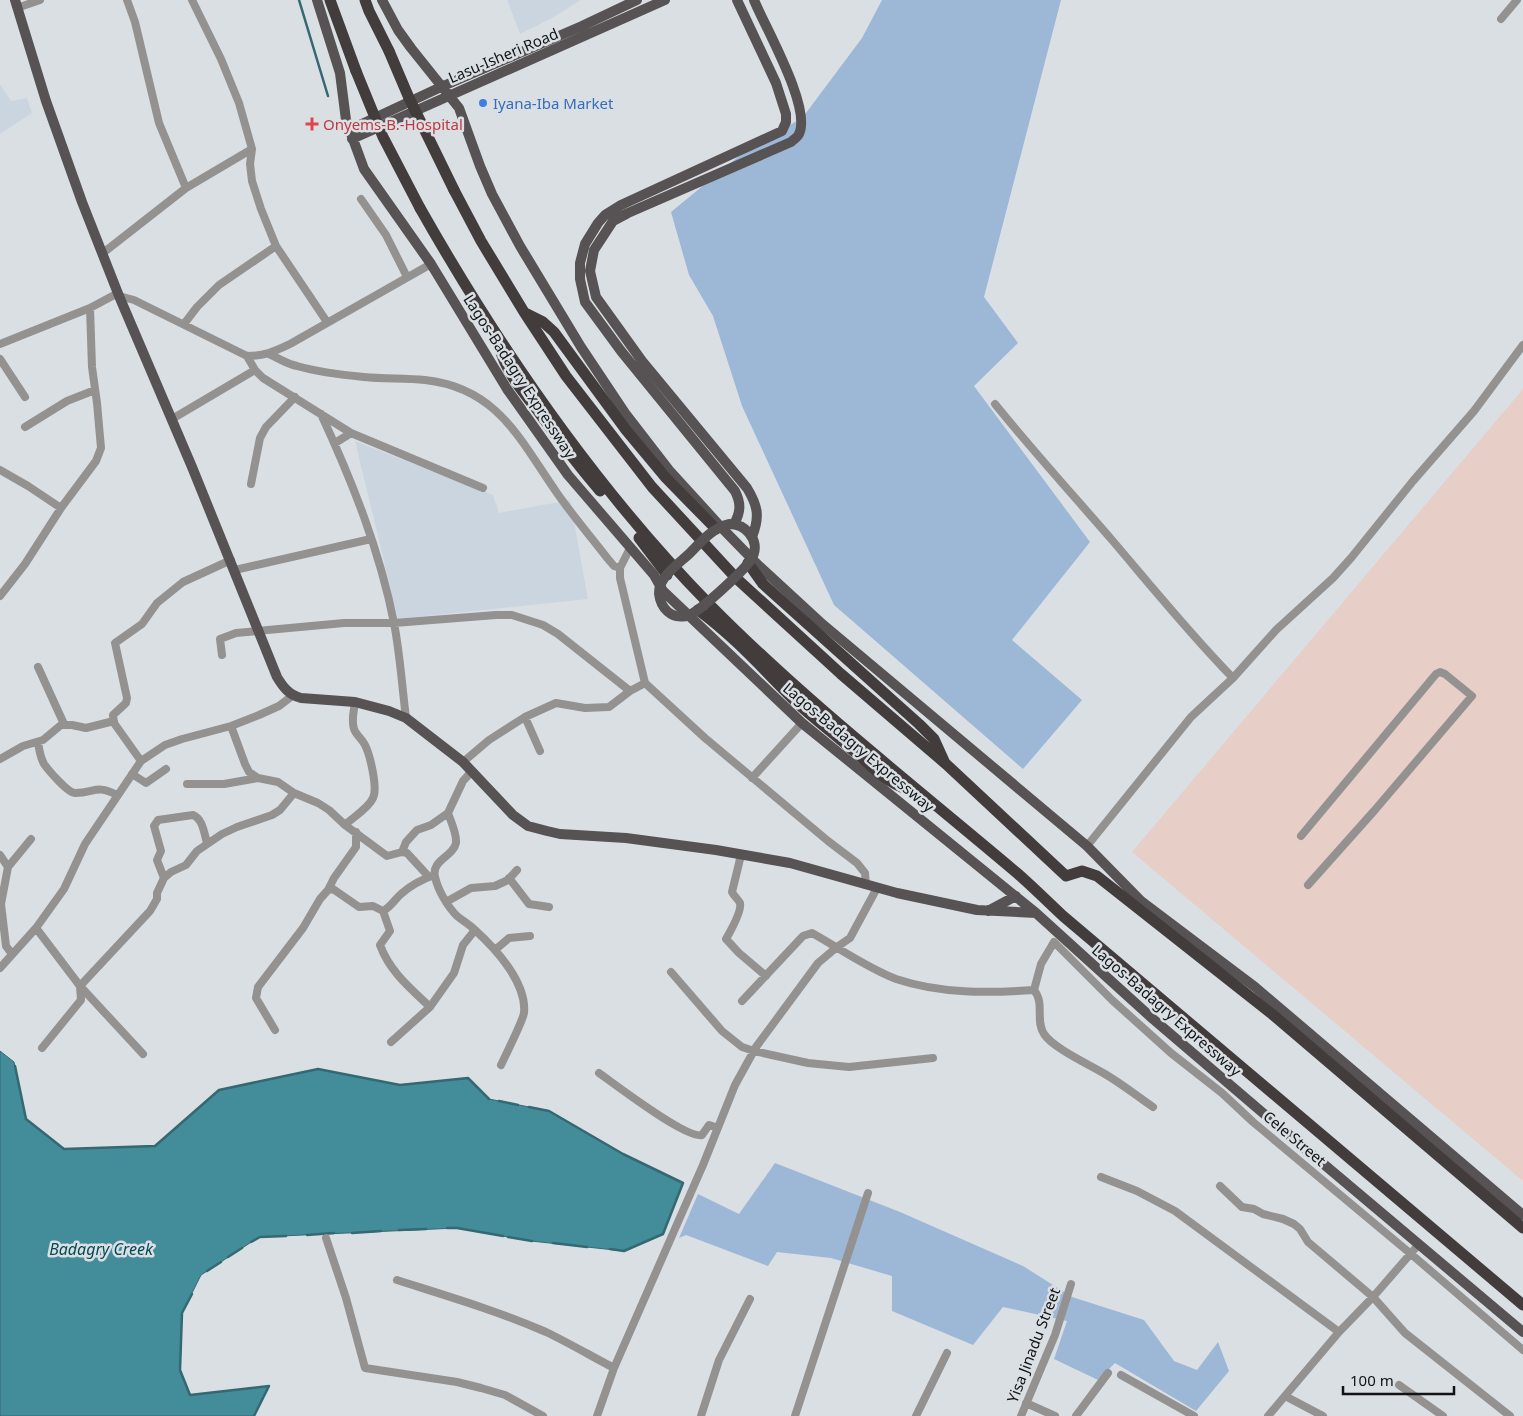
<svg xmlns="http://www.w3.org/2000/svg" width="1523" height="1416" font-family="'Noto Sans',sans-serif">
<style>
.built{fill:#cbd5e0}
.industrial{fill:#e7cec7}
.green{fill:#9db7d7}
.water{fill:#438d9a;stroke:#346872}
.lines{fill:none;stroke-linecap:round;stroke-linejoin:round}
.stream{stroke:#346872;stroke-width:2.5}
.minor{stroke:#949191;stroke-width:8}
.major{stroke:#575253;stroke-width:10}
.highway{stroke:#423c3d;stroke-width:11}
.major-bridge{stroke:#575253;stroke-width:10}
.highway-bridge{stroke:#423c3d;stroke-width:11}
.shop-dot{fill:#3f7fe0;stroke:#dadfe4;stroke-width:2}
.health-dot{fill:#e0444e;stroke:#dadfe4;stroke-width:2}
.labels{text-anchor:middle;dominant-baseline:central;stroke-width:5;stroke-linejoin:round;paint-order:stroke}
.street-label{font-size:15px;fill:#111315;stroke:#dadfe4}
.shop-label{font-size:15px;fill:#366cbe;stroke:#dadfe4;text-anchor:start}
.health-label{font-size:15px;fill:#be3a42;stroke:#dadfe4;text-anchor:start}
.water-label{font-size:16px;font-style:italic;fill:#044a54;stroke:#dadfe4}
</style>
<rect width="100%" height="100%" fill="#dadfe4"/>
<!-- built -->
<path class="built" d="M507,0H581L552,18L520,34Z
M0,84L11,101L27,98L32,113L0,134Z
M355,441L493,495L499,513L570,500L588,599L398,619Z"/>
<!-- industrial -->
<path class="industrial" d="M1523,389V1181L1132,852Z"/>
<!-- green -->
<path class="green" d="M882,0H1061L984,297L1018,343L974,386L1090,542L1012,640L1082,700L1023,769L834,605L742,406L713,316L689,275L671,212L738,157L803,117L862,38Z
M775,1163L900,1212L1023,1266L1072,1297L1144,1320L1174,1361L1197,1370L1218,1342L1229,1371L1196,1411L1115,1363L1098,1380L1054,1359L1067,1321L1003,1307L973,1345L892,1311V1276L831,1258L777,1252L768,1266L686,1235L679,1238L698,1194L739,1214Z"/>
<!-- water -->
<path class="water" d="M0,1051L14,1062L26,1119L64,1149L155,1146L219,1090L318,1069L400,1085L468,1078L489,1099L549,1111L623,1154L683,1183L663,1234L624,1251L531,1241L457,1228L259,1237L201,1275L182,1313L180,1370L190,1395L269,1386L254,1416H0Z"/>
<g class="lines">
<!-- stream -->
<path class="stream" d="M299,0L328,96
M15,1066L26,1119L64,1149L155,1146L219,1090L318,1069L400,1085L468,1078L489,1099
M499,1101L518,1105
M529,1107L549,1111L623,1154L683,1183L663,1234L624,1251L610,1249
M447,1228H457L503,1236
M399,1230L426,1229
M352,1233L381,1231
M307,1235L334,1233
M508,1237L532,1241
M251,1242L260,1237L286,1236
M553,1243L587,1247
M228,1257L242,1248
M207,1271L221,1262
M192,1294L182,1313L180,1370L190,1395L269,1386L254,1416"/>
<!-- minor -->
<path class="minor" d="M127,0L135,22L159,123L186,188
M192,0L221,59L239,103L252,149L250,164L252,181L261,209L276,246L327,322
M17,8L40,0
M1501,19L1517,0
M361,199L386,235L407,277
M103,253L186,188L252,149
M119,296L134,300L247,356C265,356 273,352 290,344L431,264
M184,324L197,307L219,285L276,246
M0,344L90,308L118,293
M269,354C278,358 287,364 297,366C318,372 342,375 364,377C384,379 405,378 425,380C498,388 520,440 557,493C573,516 591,537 608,559L614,566L620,568
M247,356L255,370L263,378L351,433L483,488
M0,359L25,397
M995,404C1033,451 1073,495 1112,540C1152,587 1190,634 1233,678
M321,414C352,481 380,551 394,623C400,654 402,686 406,718
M172,419L255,370
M25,427L67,401L95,390
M335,443L351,433
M0,470L28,486L61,508
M251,484L260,438L266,427L295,397
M630,548L620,568V578L645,683L705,738L828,841L857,863L865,873L866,885
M235,570L371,539
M0,596L25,564L61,508L96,461L101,448L97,403L92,367L90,308
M222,655L220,639L236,633L344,623H394L496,615H512L543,625L558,634L630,691L645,683
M38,667L64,724
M525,717L540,751
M231,726L245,764L249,772L258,778L278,782L294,793L318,803L329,810L345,825L387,856L402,852L407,853L429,877
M38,742C39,749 40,757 44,764C49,771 68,793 75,793C95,793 96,784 117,795
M0,759L23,746L43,740L61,725H72L86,728L114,721
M141,761L114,723L113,715L126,703L127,698L115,643L142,624L157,603L183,582L231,560
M463,762L489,740L525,717L556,703L585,708L609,707L630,691
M472,771L463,781L448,813C451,822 457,834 456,843C453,857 431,860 435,877C438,890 447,906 457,916C463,921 470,925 475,930C496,949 527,983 524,1013C522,1023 506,1054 501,1065
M132,774L146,783L166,769
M752,778L802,723
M187,784H224L258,778
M345,825C353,817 368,809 373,798C378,788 370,755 365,745C362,739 356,735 354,729C351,720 354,711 355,702
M1301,836L1436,674L1440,672L1445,674L1472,696L1374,811L1308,885
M1087,846L1191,717L1233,678L1276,630L1333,578L1351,558L1413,481L1474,411L1523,345
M402,852L406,842L417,830L431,825L448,813
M0,855L8,867
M741,855L732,892C734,896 738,899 740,903C742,911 730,932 726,939L739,953L766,976
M164,878L157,860L161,851L154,826L158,820L193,815C203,819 204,833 207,843
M509,878L529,904L549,907
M328,890L334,878L356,847V832
M446,902L471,888L495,886L508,880L517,870
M383,911L390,931L380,945C390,972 410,988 430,1007
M36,928L80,986L81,1000L42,1048
M495,950L509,938L530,936
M12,954L6,946L1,904L8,867L31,839
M0,968L36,928L64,889L85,844L141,761L165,745L182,739L231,726L259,715L279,706L292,696
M671,972L722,1031L742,1047L754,1051L808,1063L849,1067L933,1058
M742,1001L803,936L812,933C839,948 867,968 896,979C941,994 988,993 1034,990
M275,1030L256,998L258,987L303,928L320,899L328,890L333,889L359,907L373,906L383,911C391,907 395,899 401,894C410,886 423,879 434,875
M391,1042L430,1007L454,973L463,945L475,930
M143,1054L80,986L150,911L157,899V893L164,878L171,872L186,865L197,851L222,834L237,827L272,815L280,810L294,793
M599,1073C616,1085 686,1139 702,1135L709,1125L718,1128
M1153,1107C1137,1096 1122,1084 1105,1074C1090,1065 1053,1048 1044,1034C1035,1021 1045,1003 1034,990L1041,964L1054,942L1112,1000L1171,1053L1222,1093L1253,1122L1411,1254L1523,1350
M1101,1177L1137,1191L1175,1211L1339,1332
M1220,1186L1242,1207L1254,1209L1263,1214L1283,1219L1294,1224L1300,1229L1308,1242L1373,1297L1339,1332L1268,1416
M326,1238L346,1298L365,1368L457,1382L481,1388L505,1395L543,1416
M1419,1244L1373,1297L1405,1333L1510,1416
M397,1280C447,1296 498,1311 546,1332C569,1343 591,1356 614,1368
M1121,1375L1194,1416
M1399,1385L1443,1416
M1285,1396L1323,1416
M1026,1403L1055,1416
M597,1416L614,1368L703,1165L735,1085L756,1047L818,963L837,947L850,938L877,888
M701,1416L719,1360L750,1299
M795,1416L868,1193
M916,1416L947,1353
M1021,1416L1055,1335L1071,1284
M1076,1416L1108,1373"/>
<!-- major -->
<path class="major" d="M15,0L46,101L82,202L119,296L192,467L277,677C283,687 289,695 301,698L355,702L389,711L406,718L463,762L513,815L528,826L547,831L560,834L626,838L716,850L790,863L897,893L977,910L1036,913
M317,0L340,73L346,120L364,169L431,264L507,389L568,475L654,575L663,591L802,723L1036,913L1153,1019L1263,1113L1523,1332
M382,0L398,30L411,48L459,108L480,166L492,194L520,246L581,347L625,413L669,470L720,526L757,564L820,622L1087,846L1141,901L1255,987L1523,1215
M349,130L441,87L582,26L637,0
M352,139L665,0
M734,524C741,512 741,503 735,491L621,351L585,302L580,279V263L585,244L598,223L605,215L621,205L782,131L786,122V114L776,83L737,0
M752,537C760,517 758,506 747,488L642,361L596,297L590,271L594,250L613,221L628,213L791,142C793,140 798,137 799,134C812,108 765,27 754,0
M988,911L1016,896"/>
<!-- highway -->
<path class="highway" d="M330,0L356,71
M365,0L369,11L389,51
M454,190L481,241L524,312L566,376L652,487L736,578L841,674L946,764L1066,876L1082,871L1097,876L1272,1014L1523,1228
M420,208C501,351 595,488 711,606C806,702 913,785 1017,873C1033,887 1048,902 1063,916L1523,1305
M525,313L543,322L554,332L626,430L666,478L716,529
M499,345C505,371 522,391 538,411C558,439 578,465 600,491
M639,538L667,575
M748,563L763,584L919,724L934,739L944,761
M698,610C734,636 764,670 795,701C813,718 832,732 850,748C870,764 890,788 916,791"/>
<!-- major-bridge -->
<path class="major-bridge" d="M729,524C737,524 744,527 749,533C755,540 757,549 752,558C746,569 705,606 693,613C687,617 678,618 671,614C666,611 662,606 660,599C654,580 677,565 689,554C701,542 712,528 729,524Z"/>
<!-- highway-bridge -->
<path class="highway-bridge" d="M389,51L409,98L454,190
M356,71L383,137L420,208"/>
</g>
<!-- markers -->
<circle class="shop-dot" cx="483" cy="103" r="5"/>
<path class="health-dot" d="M309.5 116.5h5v5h5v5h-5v5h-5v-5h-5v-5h5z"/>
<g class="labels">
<!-- street labels -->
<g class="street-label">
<text transform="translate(503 55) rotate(-23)">Lasu-Isheri Road</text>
<text transform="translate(520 376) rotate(57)">Lagos-Badagry Expressway</text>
<text transform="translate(859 747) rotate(40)">Lagos-Badagry Expressway</text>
<text transform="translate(1167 1010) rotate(41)">Lagos-Badagry Expressway</text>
<text transform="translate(1295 1138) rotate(40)">Cele Street</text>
<text transform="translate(1033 1345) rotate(-69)">Yisa Jinadu Street</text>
</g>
<!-- shop labels -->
<g class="shop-label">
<text x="493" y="103">Iyana-Iba Market</text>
</g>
<!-- health labels -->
<g class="health-label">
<text x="323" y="124">Onyems-B.-Hospital</text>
</g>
<!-- water labels -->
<g class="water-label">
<text x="101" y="1249">Badagry Creek</text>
</g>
</g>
<!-- scale -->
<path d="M1343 1386v8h111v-8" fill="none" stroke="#111315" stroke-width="2.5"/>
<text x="1350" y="1386" font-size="15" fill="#111315" stroke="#dadfe4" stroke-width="4" paint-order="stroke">100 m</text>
</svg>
